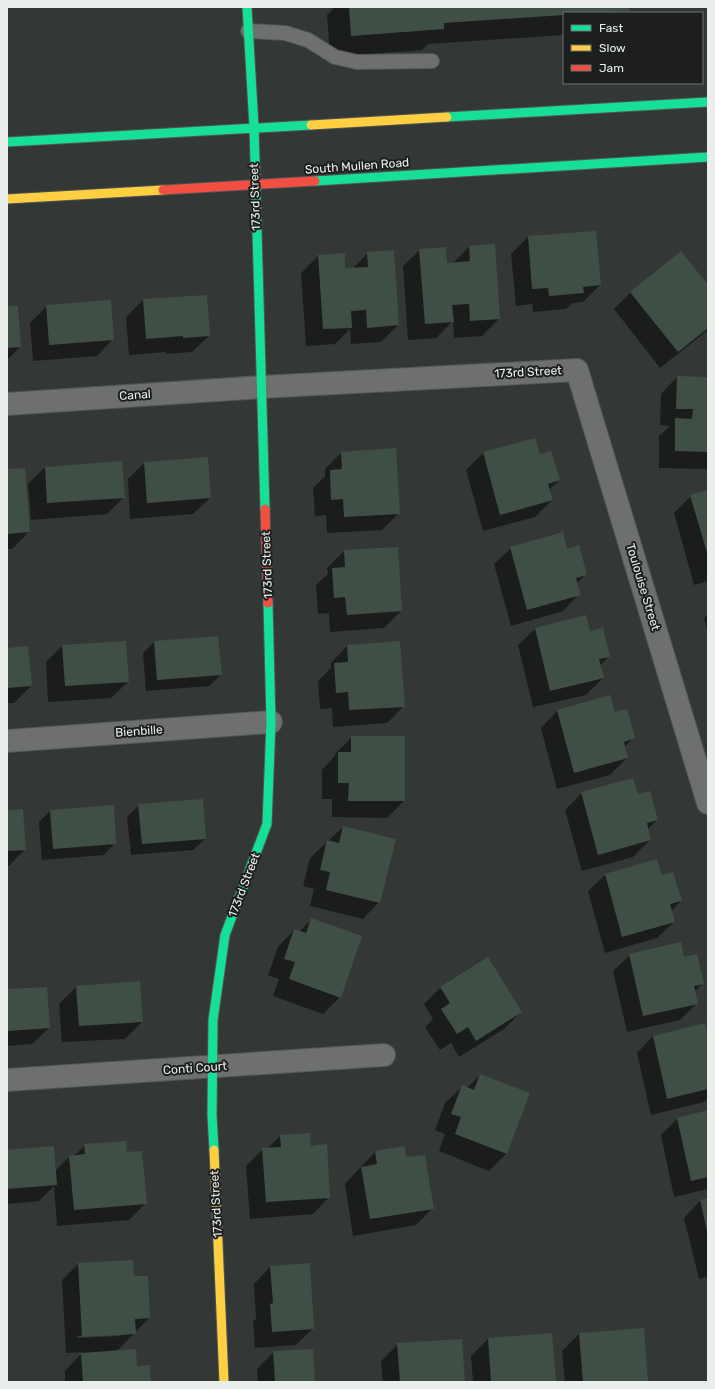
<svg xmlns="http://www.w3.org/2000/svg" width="715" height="1389" font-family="Rubik,sans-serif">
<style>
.shadow{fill:#0007;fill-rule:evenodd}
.building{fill:#404f46}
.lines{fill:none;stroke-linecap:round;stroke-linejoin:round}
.lane-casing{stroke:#515553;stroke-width:16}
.street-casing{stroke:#515553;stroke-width:24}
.fast-casing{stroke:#515553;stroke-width:11}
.slow-casing{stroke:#515553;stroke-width:11}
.jam-casing{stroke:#515553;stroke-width:11}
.lane{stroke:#6d706e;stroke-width:14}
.street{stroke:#6d706e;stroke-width:22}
.fast{stroke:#16e098;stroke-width:9}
.slow{stroke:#ffcf43;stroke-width:9}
.jam{stroke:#f24e42;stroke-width:9}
.labels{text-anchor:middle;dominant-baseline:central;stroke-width:4;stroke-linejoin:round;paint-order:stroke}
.street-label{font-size:12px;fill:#ebefec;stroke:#1c1f1d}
</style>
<rect width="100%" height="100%" fill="#333735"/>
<!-- shadow -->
<path class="shadow" d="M335,7H628V10L626,13H564V35L428,44L422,50L330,57L327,15Z
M595,232L600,285L583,302L573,303L566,309L533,312L532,304L516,306L511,254L528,237Z
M469,247L499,319L482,336L454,338L453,321L436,338L408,340L403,266L420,250L446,264L453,263Z
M681,252L708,287V330L660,368L614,309L630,293Z
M368,253L398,325L381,342L351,344L350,329L335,344L306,346L301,273L318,256L344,254V269H352Z
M206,296L209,336L192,352L166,354V352L129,355L126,317L143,300Z
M47,306L113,339L97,356L33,361L30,323Z
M7,307L20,347L7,360Z
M677,377L708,378V469L659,468V436L670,426L660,425L661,394Z
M534,439L539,456L559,480L549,490L552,500L535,517L483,531L466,470L483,453Z
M341,453L399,513L382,530L327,533L326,515L315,516L313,488L325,476V469Z
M144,463L210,498L193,514L130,519L128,479Z
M45,467L124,497L107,514L31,520L28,484Z
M7,470L29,532L12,549H7Z
M708,491V581L694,585L674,513L691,496Z
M397,548L401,611L384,628L330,632L329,613L318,614L316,585L328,574L327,568L344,551Z
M511,548L567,550L586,574L576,584L579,594L563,611L511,626L494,564Z
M708,614V632L704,618Z
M535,629L589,632L609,656L600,666L603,678L586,695L533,707L518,645Z
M154,642L221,675L209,686L146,691L143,653Z
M62,646L128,682L111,698L48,702L46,662Z
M347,646L404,706L387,723L333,727L332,708L320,709L318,681L331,668V663Z
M7,649L31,686L14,703H7Z
M557,711L614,713L633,738L624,747L627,758L610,775L557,789L541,728Z
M352,737L404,801L387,818L332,817V799H322V770L335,756V754Z
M582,793L637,795L657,820L648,829L650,840L633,857L582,871L565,810Z
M139,805L205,839L193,850L131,855L127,817Z
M113,806L115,843L104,855L42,860L39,822L50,811Z
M7,811L25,849L9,866H7Z
M343,827L379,902L363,919L310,906L314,889L303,886L310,858Z
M657,860L661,876L681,901L671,911L674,922L657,938L605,953L588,891L605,875Z
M311,920L340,997L323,1014L273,996L279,979L268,975L278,947L294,930L299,932Z
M630,955L684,958L703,983L694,992L697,1003L680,1020L627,1032L613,971Z
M76,987L142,1022L125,1039L62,1042L59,1004Z
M441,987L521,1012L504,1029L459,1057L451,1043L440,1050L425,1027L433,1019L424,1004Z
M7,990L49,1028L32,1044L7,1046Z
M653,1036L708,1040V1098L704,1102L651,1115L637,1053Z
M480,1075L529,1094L506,1154L489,1171L439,1151L445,1134L435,1130L445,1103L462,1087L467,1088Z
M708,1111V1189L674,1197L661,1135L677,1119Z
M280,1136L310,1147L329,1197L313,1214L250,1219L246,1166L263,1149L268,1148Z
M85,1145L126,1153L146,1203L129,1220L57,1226L54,1186L39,1201L7,1204V1151L55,1171L70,1156H74Z
M375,1152L406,1159L433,1208L416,1225L353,1236L345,1184Z
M708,1199V1277L699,1279L684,1218L700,1201Z
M78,1264L133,1277L149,1318L117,1351L136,1367L150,1382H65V1371L83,1352L66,1353L62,1280ZM122,1334L120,1336L77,1338V1336Z
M270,1267L313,1328L296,1345L255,1348L253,1321L256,1319L254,1284Z
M579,1334L647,1382H565L562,1351Z
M551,1335L555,1382H473L471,1356L488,1339Z
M398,1344L464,1382H383L381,1361Z
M274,1352L314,1382H258L257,1369Z"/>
<!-- building -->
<path class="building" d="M349,7H629V11L597,13H564V15L444,23V29L351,36Z
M596,231L601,285L583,287L584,293L549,296L548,288L532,289L528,236Z
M495,244L500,319L470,321L469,304L452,305L454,322L425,324L419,249L446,247L447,263L470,261L469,246Z
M394,250L399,325L367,328L366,310L351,311L352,328L323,329L318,255L345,253V268L368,267L367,252Z
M681,251L708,285V328L678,352L630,292Z
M207,295L210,336L183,338V336L146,339L143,299Z
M111,300L114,340L49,345L46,305Z
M7,306H18L21,347L7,348Z
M677,376L708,377V452L675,451V418L692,419L693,409H676Z
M535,438L540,454L551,451L560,480L548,484L553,500L500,515L483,452Z
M396,448L400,514L344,517L343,499L331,500L330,470L342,469L341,452Z
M208,457L211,498L147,503L144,462Z
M122,461L125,498L47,503L45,467Z
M25,468L30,532L7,534V469Z
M708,490V556L690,495Z
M563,532L567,549L579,545L587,575L576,578L581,595L527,610L510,547Z
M398,547L402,611L347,615L345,597L334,598L332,568L345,567L344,550Z
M586,615L590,631L603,628L610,657L599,659L604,678L550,691L535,628Z
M218,636L222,675L157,680L154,641Z
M126,641L129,682L65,686L62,645Z
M400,641L405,707L349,710L348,692L336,693L334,663L348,662L347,645Z
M28,646L32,686L7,688V648Z
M610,695L615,712L627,709L635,738L624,742L628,758L574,773L557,710Z
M351,736H405V801H348L349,783H338V752H351Z
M633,778L638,794L650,791L658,820L647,823L651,840L598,855L581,792Z
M203,799L206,839L142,844L138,804Z
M114,805L116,844L53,849L50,810Z
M23,809L26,850L7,851V810Z
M343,826L396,839L380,903L326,890L330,872L320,870L327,840L339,843Z
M657,859L662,875L673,872L682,901L670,904L675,922L622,937L605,874Z
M311,918L362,936L341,998L289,979L295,962L284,959L294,929L306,933Z
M681,942L684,957L697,954L704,984L694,986L698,1004L643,1016L629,954Z
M488,957L522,1012L476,1041L468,1027L457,1034L441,1009L450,1003L440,987Z
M140,981L143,1022L79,1026L76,986Z
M47,987L50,1028L7,1031V989Z
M705,1023L708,1036V1089L667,1099L653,1036Z
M480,1074L530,1093L507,1154L455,1134L461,1117L451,1114L462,1085L474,1090Z
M708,1110V1177L691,1181L677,1118Z
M310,1133L311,1146L327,1144L330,1198L266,1202L262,1148L281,1147L280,1135Z
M126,1141L127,1152L142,1151L147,1204L74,1210L69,1156L85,1154L84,1144Z
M54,1146L57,1185L7,1189V1150Z
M405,1146L406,1157L425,1155L434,1209L370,1219L361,1167L377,1164L375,1151Z
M708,1198V1231H707L700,1200Z
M133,1260L134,1276H148L150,1318L135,1319L136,1334L82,1337L78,1263Z
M310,1263L314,1329L272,1332L270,1304L273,1303L270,1266Z
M644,1328L648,1382H583L579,1333Z
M552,1333L556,1382H491L488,1338Z
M462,1339L465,1382H400L397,1343Z
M136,1349L137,1366L150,1365L151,1382H83L81,1353Z
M313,1349L315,1382H275L273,1351Z"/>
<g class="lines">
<!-- lane casing -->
<g class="lane-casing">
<path id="lane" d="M248,31L285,33L308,40L335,57L357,62L432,61"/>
</g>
<!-- street casing -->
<g class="street-casing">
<path id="street" d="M7,404L262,387L577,370L708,803
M7,741L271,722
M7,1080L384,1055"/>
</g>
<!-- fast casing -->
<g class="fast-casing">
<path id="fast" d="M247,7L254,127L265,509
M447,117L708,102
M7,142L311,125
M315,181L708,157
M214,1150L212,1115L213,1020L225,935L267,824L271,722L268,603"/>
</g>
<!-- slow casing -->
<g class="slow-casing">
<path id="slow" d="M311,125L447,117
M7,199L163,190
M214,1150L224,1382"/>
</g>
<!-- jam casing -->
<g class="jam-casing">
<path id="jam" d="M163,190L315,181
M265,509L268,603"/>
</g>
<!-- lane -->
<use href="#lane" class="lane"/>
<!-- street -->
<use href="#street" class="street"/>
<!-- fast -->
<use href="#fast" class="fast"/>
<!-- slow -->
<use href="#slow" class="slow"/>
<!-- jam -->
<use href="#jam" class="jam"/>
</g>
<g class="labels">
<!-- street labels -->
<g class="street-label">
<text transform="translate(357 166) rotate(-4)">South Mullen Road</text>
<text transform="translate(255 197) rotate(-92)">173rd Street</text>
<text transform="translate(528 372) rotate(-3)">173rd Street</text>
<text transform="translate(135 395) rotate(-4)">Canal</text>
<text transform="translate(267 565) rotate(-92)">173rd Street</text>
<text transform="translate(643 587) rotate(73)">Toulouise Street</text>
<text transform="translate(139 731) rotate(-4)">Bienbille</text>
<text transform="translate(244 885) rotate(-69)">173rd Street</text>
<text transform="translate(195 1068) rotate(-4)">Conti Court</text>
<text transform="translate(216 1204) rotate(-93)">173rd Street</text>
</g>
</g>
<!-- border -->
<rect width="715" height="1389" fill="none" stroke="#ebefec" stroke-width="16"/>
<!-- legend -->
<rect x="563" y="12" width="140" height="72" fill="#1c1f1d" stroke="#6f7270"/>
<rect x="571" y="25" width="20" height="6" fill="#16e098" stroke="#6f7270"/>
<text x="599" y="32" font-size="12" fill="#ebefec">Fast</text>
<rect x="571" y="45" width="20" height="6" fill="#ffcf43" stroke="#6f7270"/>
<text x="599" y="52" font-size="12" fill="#ebefec">Slow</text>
<rect x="571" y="65" width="20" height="6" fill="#f24e42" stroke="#6f7270"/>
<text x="599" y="72" font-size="12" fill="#ebefec">Jam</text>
</svg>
